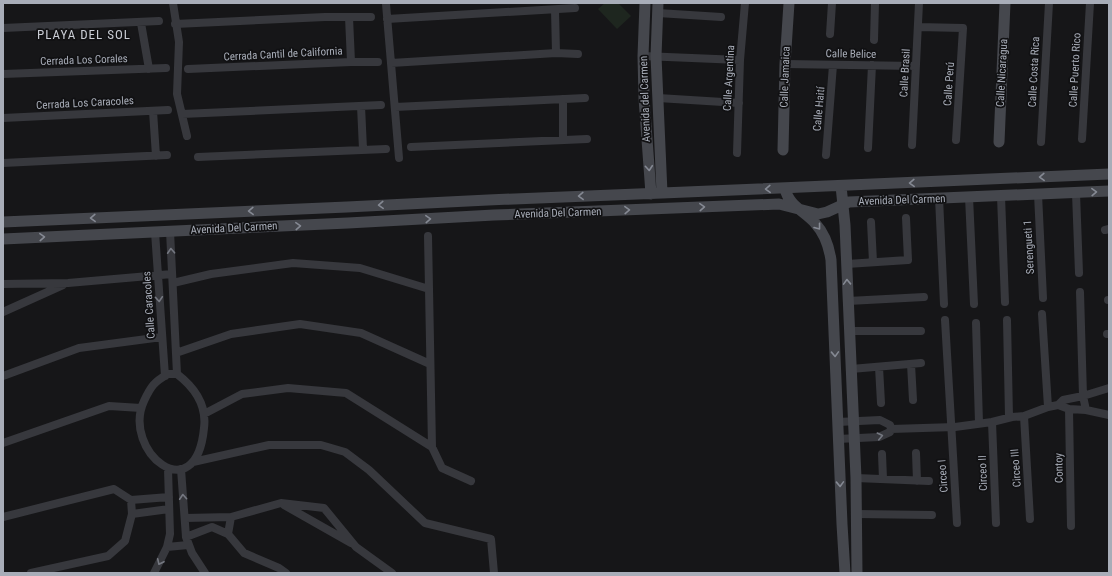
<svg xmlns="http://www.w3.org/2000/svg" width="1112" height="576" font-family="'Roboto Condensed',sans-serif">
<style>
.garden{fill:#1e261f}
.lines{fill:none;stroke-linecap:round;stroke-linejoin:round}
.street{stroke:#37383d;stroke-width:8}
.secondary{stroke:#45474d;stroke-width:11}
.oneway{stroke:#858993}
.oneway2{stroke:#757881}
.labels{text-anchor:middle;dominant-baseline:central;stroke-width:3.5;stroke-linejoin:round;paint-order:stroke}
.street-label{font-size:11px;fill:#a8adb8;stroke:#111113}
.quarter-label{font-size:13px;letter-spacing:1px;fill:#c9ccd4;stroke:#111113}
</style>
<rect width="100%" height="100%" fill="#161618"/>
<!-- garden -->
<path class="garden" d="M605,3H618L631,16L617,29L598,9Z"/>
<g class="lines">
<!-- street -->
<path class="street" d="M173,3L179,42L177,94L187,136
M386,4L399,158
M555,10L556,53
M658,13L721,17
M349,17L351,62
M387,19L575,8
M141,23L149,69
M175,24L325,17H371
M918,27L963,28L956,140
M3,28L159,21
M830,34L832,3
M874,40L875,3
M643,56L740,60
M391,63L556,53L578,54
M785,64L916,66
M188,69L351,62H378
M3,74L166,68
M658,98L739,103
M563,99V140
M361,106L363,149
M395,107L585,98
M153,111L156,156
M182,114L381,105
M3,118L168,110
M1082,139L1090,3
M1041,142L1049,3
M912,145L919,3
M411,147L587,139
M868,148L872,65
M737,153L740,60L745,3
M826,155L833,65
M198,157L386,149
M3,163L167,155
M1076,193L1079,273
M1038,194L1043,298
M1001,196L1005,302
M969,197L974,304
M939,198L944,304
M871,222L873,262
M1105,230L1109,229
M170,231L177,374
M155,232L165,376
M428,236L432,447
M847,264L908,260L906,218
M173,283L211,274L293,263L360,268L429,289
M3,284L68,283L172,274
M1080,292L1083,396L1086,410
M1108,300H1109
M848,301L924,297
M3,312L63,285
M1042,314L1048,407
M945,320L957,523
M1007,320L1009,417
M976,323L979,423
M850,331H921
M1107,334H1109
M176,353L231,334L300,324L361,333L430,364
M911,364L913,400
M879,367L881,403
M851,369L921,363
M168,374H177C194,387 207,405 204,428C196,512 121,451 144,401C151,386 154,382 168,374Z
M3,376L79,348L162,337
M1058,405L1063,400L1083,396L1109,388
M1069,409L1071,526
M204,414L242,394L288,388L346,393L432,447L442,468L471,481
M1024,416L1030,519
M838,422L880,420L890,425L891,429
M992,422L996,523
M891,429L955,427L992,422L1012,417L1024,416L1048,407L1058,405L1069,409L1086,410L1109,415
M838,439L879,437L890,432L891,429
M3,443L109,406L141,408
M916,453L917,481
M882,454L883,479
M193,462L269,445H321L345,452L369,470L425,523L491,539L494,573
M181,469L186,537L192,553L205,573
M856,478L929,481
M131,500L169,497
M284,505L351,543
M132,514L169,509
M857,514L932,515
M3,517L114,489L131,500L132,514L125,541L108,556L31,573
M185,518L231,517
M186,537L212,527L228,534
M167,547L188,545
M154,573L167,547L170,534L168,469
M286,573L279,568L244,553L228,534L231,517L281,503L324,508L356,547L392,573"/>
<!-- secondary -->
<path class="secondary" d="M645,3L643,56L644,98L651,194
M658,3L656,56L662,193
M999,142L1005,3
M783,150L785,64L789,3
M841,186L845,225L856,478L857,573
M785,188C788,205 804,211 815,223C825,234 829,246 831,260L842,524L845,573
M3,222L347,207L488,200L662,193L1109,174
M3,239L348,223L494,215L779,204L818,214L827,212L849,202L1109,191"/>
</g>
<!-- one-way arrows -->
<defs><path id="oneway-chevron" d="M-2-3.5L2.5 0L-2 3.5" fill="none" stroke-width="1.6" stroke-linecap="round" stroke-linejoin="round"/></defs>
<g class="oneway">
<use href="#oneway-chevron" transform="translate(649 168) rotate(85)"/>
<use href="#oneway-chevron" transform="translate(1042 177) rotate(178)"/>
<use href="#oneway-chevron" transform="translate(912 183) rotate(178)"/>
<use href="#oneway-chevron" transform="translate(768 189) rotate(178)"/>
<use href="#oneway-chevron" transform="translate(1094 192) rotate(-2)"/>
<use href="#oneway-chevron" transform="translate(581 196) rotate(178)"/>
<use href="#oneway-chevron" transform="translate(381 205) rotate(177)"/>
<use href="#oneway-chevron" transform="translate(702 207) rotate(-3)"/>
<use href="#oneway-chevron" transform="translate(627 210) rotate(-2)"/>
<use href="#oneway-chevron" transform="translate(251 211) rotate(178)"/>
<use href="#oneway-chevron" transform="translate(93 218) rotate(178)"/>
<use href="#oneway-chevron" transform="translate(428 219) rotate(-3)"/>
<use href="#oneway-chevron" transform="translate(298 226) rotate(-3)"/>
<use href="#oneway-chevron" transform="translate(818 227) rotate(52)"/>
<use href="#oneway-chevron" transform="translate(42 237) rotate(-3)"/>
<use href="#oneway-chevron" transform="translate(847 282) rotate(-92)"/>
<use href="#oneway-chevron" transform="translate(835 354) rotate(88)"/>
<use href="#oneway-chevron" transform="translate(840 484) rotate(88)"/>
</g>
<g class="oneway2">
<use href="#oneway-chevron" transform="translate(171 251) rotate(-93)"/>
<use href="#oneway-chevron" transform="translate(159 299) rotate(86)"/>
<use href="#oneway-chevron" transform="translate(880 436) rotate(-13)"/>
<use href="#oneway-chevron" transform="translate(183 497) rotate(-94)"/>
<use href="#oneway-chevron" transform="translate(160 562) rotate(115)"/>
</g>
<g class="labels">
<!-- street labels -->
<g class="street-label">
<text transform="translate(283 54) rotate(-3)">Cerrada Cantil de California</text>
<text transform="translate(851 54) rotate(1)">Calle Belice</text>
<text transform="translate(84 60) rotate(-2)">Cerrada Los Corales</text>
<text transform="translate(1075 70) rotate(-87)">Calle Puerto Rico</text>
<text transform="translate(1034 72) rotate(-87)">Calle Costa Rica</text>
<text transform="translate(905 73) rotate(-87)">Calle Brasil</text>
<text transform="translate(1002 73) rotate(-87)">Calle Nicaragua</text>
<text transform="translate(785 77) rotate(-88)">Calle Jamaica</text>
<text transform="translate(729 78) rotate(-87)">Calle Argentina</text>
<text transform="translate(949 84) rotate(-86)">Calle Perú</text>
<text transform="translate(645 99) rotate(-92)">Avenida del Carmen</text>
<text transform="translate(85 103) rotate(-3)">Cerrada Los Caracoles</text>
<text transform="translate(819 109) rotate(-85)">Calle Haití</text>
<text transform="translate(902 200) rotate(-2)">Avenida Del Carmen</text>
<text transform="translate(558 213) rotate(-2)">Avenida Del Carmen</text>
<text transform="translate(234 228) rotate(-3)">Avenida Del Carmen</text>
<text transform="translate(1029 247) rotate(-93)">Serengueti 1</text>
<text transform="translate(149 305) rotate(-94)">Calle Caracoles</text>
<text transform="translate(1016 468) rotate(-94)">Circeo III</text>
<text transform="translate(1059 468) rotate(-91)">Contoy</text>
<text transform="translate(983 473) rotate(-92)">Circeo II</text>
<text transform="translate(943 476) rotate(-94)">Circeo I</text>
</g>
<!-- quarter labels -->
<g class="quarter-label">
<text x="84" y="34">PLAYA DEL SOL</text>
</g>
</g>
<!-- border -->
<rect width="1112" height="576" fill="none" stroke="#a8adb8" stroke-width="8"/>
</svg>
